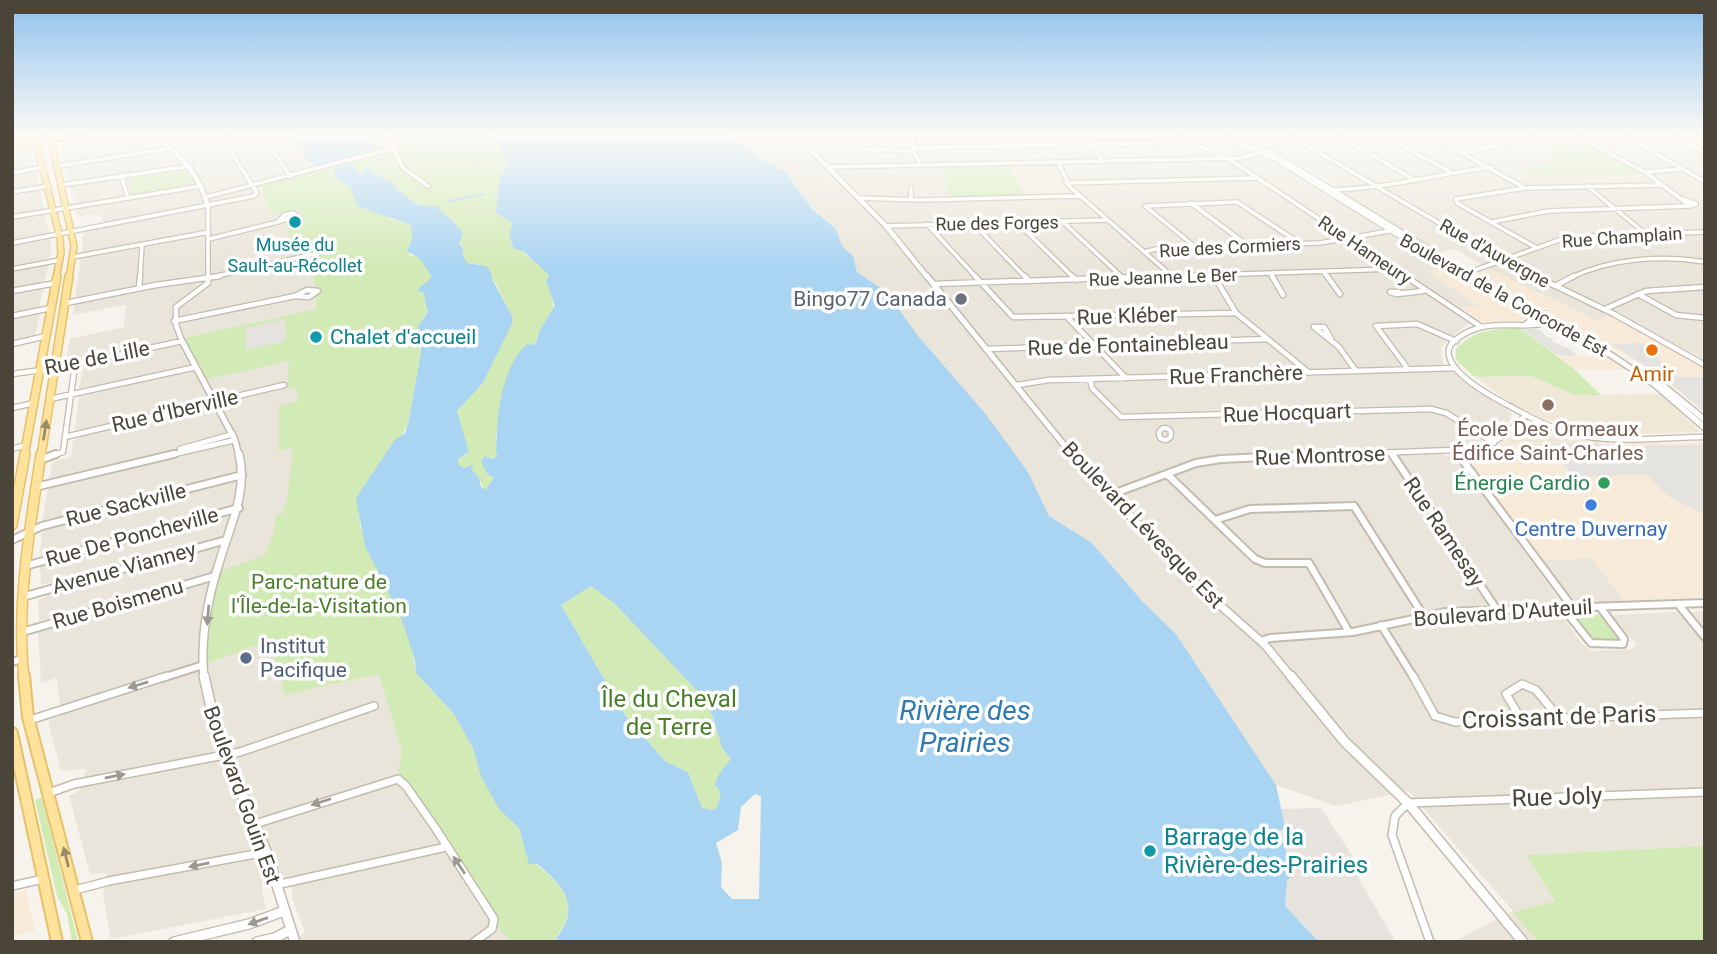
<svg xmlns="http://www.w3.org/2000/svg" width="1717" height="954" font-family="Roboto,sans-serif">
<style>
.residential{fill:#eae5da}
.commercial{fill:#f7ead8}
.industrial{fill:#e6e2dd}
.education{fill:#efe8d6}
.green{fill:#d2eab5}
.parking{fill:#e5e3e0}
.water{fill:#a9d4f2;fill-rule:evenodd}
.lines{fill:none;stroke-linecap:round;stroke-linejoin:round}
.stream{stroke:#a9d4f2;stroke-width:2}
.minor-far3-casing{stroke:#c2bbae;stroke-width:6}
.minor-far2-casing{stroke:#c2bbae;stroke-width:7}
.minor-far1-casing{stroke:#c2bbae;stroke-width:10}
.minor-casing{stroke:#c2bbae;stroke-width:10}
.tertiary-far3-casing{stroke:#c2bbae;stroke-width:7}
.tertiary-far2-casing{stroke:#c2bbae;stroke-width:8}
.tertiary-far1-casing{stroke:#c2bbae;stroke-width:10}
.tertiary-casing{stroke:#c2bbae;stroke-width:12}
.primary-far3-casing{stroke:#e6c16a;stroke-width:8}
.primary-far2-casing{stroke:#e6c16a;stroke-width:10}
.primary-far1-casing{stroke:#e6c16a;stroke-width:12}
.primary-casing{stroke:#e6c16a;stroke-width:14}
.motorway-casing{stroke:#e0a43c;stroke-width:3}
.minor-far3{stroke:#fff;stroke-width:3.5}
.minor-far2{stroke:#fff;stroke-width:4.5}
.minor-far1{stroke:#fff;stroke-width:6}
.minor{stroke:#fff;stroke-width:7}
.tertiary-far3{stroke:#fff;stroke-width:4.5}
.tertiary-far2{stroke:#fff;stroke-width:5}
.tertiary-far1{stroke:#fff;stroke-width:7}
.tertiary{stroke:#fff;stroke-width:9}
.primary-far3{stroke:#ffe39c;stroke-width:5}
.primary-far2{stroke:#ffe39c;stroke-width:7}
.primary-far1{stroke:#ffe39c;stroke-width:9}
.primary{stroke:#ffe39c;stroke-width:10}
.motorway{fill:#ffcf6e;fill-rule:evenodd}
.oneway{fill:#9c8c66}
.oneway2{fill:#9c9892}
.culture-dot{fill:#0f9aa8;stroke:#fff;stroke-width:2.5}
.worship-dot{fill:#6b7280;stroke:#fff;stroke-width:2.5}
.food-dot{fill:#e8710a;stroke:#fff;stroke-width:2.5}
.education-dot{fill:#8d6e63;stroke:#fff;stroke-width:2.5}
.leisure-dot{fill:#2e9e5b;stroke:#fff;stroke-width:2.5}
.shop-dot{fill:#3f7fe0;stroke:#fff;stroke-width:2.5}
.service-dot{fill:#5c6f8a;stroke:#fff;stroke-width:2.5}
.labels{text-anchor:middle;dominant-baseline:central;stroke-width:7;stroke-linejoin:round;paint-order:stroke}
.far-street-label{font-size:18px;fill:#4b4439;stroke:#fff}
.far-culture-label{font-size:18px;fill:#0d838f;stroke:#fff}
.worship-label{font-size:21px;fill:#5b616d;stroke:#fff;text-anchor:end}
.street-label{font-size:21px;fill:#4b4439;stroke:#fff}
.culture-label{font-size:21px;fill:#0d838f;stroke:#fff;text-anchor:start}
.food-label{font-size:21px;fill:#c56008;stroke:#fff}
.education-label{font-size:21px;fill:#785e54;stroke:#fff}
.leisure-label{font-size:21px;fill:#27864d;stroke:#fff;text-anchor:end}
.shop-label{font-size:21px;fill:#366cbe;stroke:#fff}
.park-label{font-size:21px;fill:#4a7f2a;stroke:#fff}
.service-label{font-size:21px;fill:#4e5e75;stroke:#fff;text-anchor:start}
.near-park-label{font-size:24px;fill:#4a7f2a;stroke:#fff}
.near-street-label{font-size:24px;fill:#4b4439;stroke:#fff}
.near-culture-label{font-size:24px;fill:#0d838f;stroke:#fff;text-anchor:start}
.near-water-label{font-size:28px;font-style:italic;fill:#2e7ab2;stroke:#fff}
</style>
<rect width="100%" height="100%" fill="#f6f3ec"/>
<!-- residential -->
<path class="residential" d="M108,135H289L313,164L319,166L308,173L260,186L272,215L300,209L301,218L286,222L310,253L317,309L290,361L288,387L305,383L280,451L295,447L297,511L207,662L275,639L284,695L379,674L402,751L510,942H289L305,933L292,898L291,876L261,884L266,909L111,939L103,894L107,873L90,874L69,796L80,790L86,769L61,771L48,721L61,715L57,678L41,683L38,630L48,627L50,618L39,621L38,600L47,596L50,583L41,585L40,566L51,562V554L40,556L42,531L52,528L53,518L42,521L48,489L56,486L57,476L50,478L52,462L71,457L73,440L81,437V429L75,430L79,397L87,395V387L79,388L86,359L66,360L70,339L124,327L126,305L72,315L75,304L81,302V297L75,298L81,259L87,258L89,253H82L83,233L104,228L100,214L77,217L76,209L82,208L83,203L75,204L70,185L77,184V180L69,181L65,167L68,163H64L60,142Z
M742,135H1218L1277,163L1444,268L1428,272L1481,307L1455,309L1469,323L1453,336L1448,334L1445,339L1447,341L1441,348L1443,365L1512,413L1510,420L1491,438L1486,434L1478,438L1483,442L1438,448L1444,456L1453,455L1561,602L1547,605L1563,617L1582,644L1593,651L1634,649L1636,644L1615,620L1614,615L1676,612L1682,617H1694L1692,612L1705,611V846L1526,855L1555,901L1514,912L1538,942H1454L1513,911L1408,791L1336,806L1276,785L1176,634L1143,602L1092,543L1049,516L984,412L919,337L885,292L857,272L853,256L842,246L836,229L812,209L782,170L767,159L758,157L737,140L736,138Z
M1259,135H1705V360L1600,303L1594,307L1609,315L1598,321L1489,269L1455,249L1439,253L1344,194L1341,188L1279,153L1249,141Z
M31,145L34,167L29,168V172L37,171L39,186L31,187L28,191L40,190L44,208L36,210L33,215L45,214L49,234L42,235L39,240L50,239L51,253L50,259L41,260L39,266L49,265L44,282L37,284L34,289H43L39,307L32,309L30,315L40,314L35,335L24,337L12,345V148Z
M1591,558L1625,601L1576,603L1542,560Z"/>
<!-- commercial -->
<path class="commercial" d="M1444,268L1468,282L1480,278L1475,273L1489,269L1598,321L1609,315L1680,351L1705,369V413L1654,371L1542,309L1520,321L1481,322L1460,308L1480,306L1427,272Z
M1603,353L1626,369H1570L1557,357L1601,356L1599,354Z
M1507,439L1512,443L1592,440L1623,443H1705V597L1625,601L1591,558L1542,560L1465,456L1490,451Z
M26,891L35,931L12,936V894Z"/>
<!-- industrial -->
<path class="industrial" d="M1321,808L1353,857L1348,861L1396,942H1319L1285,906L1287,881L1275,833L1285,826L1280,809Z"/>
<!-- education -->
<path class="education" d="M1055,163L1065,184L1077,196L1025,197L1007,164Z
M1531,376L1574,395L1661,394L1700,432L1614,435L1575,430L1519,409L1475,377Z
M1531,422L1560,432L1593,441L1512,443L1507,439L1520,426Z"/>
<!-- green -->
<path class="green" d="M367,135H489L504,153L507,166C495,181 500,198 503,215L514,224L512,242L549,275L554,310L540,330L535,345H531L496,435V452L498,455L493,459L489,456L494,477L489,489L484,490L479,478L471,469L472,467L465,468L458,465V459L467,454L457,411L483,383L512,324V316L496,284L478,264L467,263L462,254L464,250L448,220L431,207C413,208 407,195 393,187V184L372,171L360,174L352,164L333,170L335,177L350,187L356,200L391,219L411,225L412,239L409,255L420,258L433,277L417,290L424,293C430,308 428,314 418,326L423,335L419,338L421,353L408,424L360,510V525L382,580L392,595L411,641L416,673L454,714L519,827L529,863L536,864C562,885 582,906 556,937L560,942H510L495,923L398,772L402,751L379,674L284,695L281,676L277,675L274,639L207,663L210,599L221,571L265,555L274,532L276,515L282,514L287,501L293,448L279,451V406L298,401L295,388L287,387L289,361L205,380L184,338L317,309L315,294L301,295L315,290L310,254L293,257L285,222L301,218L300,209L272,215L260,185L307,173V171L371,151L373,150Z
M1542,137L1575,138L1645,173L1531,175L1522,171L1535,165L1545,167L1554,149L1535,139Z
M1007,164L1025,197L949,198L943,166Z
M188,168L195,184L133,196L126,177Z
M1520,328L1574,369L1601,395H1574L1531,376L1475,377L1456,360V349C1475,329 1494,329 1520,328Z
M591,586L614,603L701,695L713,717L722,748L731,759L715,785L720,792L719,803L714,810L702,809L688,772L665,761L625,715L561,605Z
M1577,614L1601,615L1617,635V640H1593L1575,617Z
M42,797L78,942H72L67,914L57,896L35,800Z
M1705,846V942H1538L1513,912L1555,901L1526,855Z"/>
<!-- parking -->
<path class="parking" d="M285,319L286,341L246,350V328Z
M1522,329H1539L1547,337L1554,339L1551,341L1572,350L1577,356H1561L1554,353Z
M1641,343L1677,377H1705V412L1664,378L1611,344Z
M1577,442L1626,446L1705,445V512H1699L1669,497L1646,474L1574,477L1558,457L1528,458L1522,445Z"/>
<!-- water -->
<path class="water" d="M289,135H367L374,149C367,153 325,170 315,165C305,160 296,143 289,135Z
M489,135H732L758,157L779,167L778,169L784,170L812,209L836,229L842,246L853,256L857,272L885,291L919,337L984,412L1028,472L1049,516L1092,543L1143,602L1176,634L1276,785L1285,827L1276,833L1280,842L1279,846L1284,842L1291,876L1287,881L1285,906L1319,942H560L556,938C582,907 563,885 537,864H529L519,828L499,809L481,776L473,748L454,714L416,673L415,660L401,617L365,546L356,498L394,441L405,433L408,424L421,353V347L413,340L422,335L418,326C434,307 425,312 424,293L417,290L432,277L420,259L407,251L412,239L411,225L357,206L350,187L335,177L333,170L352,164L360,173L366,172L364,168L369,167L375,174L396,185L394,187C416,201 409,207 437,206C446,217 457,223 463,234L459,243L464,250L462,254L467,263L486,266L491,273L492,279L512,316V324L483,383L457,411L469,452L458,459V465L465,468L474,464L471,469L479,478L481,487L486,490L494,477L488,475L481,461L485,456L493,459L498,455L496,453C497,417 500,369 527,344L535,345L540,330L555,306L546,281L549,275L523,251L514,249L509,235L513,223L496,213L500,177L507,166L504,153ZM591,586L614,603L701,695L713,717L722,748L731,759C723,769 718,773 715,785L720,792L719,803L714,810L702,808L688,772L665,761L625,715L561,605ZM755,794L761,796L759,899H732L721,887L722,863L716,843L738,830L741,807Z"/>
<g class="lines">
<!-- stream -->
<path class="stream" d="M475,161L478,164
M449,201L484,194"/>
<!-- minor-far3 casing -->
<g class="minor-far3-casing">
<path id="minor-far3" d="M257,135L269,145L291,177
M386,135L403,168L428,186
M911,135L914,151L921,165
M1088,135L1102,161
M1175,135L1232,161L1408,278
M1289,135L1509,264L1539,278
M1337,135L1413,179
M1381,135L1449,171
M1429,135L1525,188
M1474,135L1496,145
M1573,135L1645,172L1689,205
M1625,135L1705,182
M1675,135L1705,153
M80,137L98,135
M1689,143H1705
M913,148L1157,143L1177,135
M878,151L867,149L914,151
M1464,153L1539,136H1575
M1058,162L1070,187L1173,277
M59,166L172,148
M830,167L1241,158L1263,152
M1645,172L1680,169
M12,173L44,167
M121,175L128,198
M1066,183L1256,178
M61,185L191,166
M1587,186L1646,234
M911,188V200
M1330,190C1385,189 1437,174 1492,167
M12,192L49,186
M206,197L395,148
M860,198L922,200L1080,196
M1683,199L1696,204L1690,206
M1191,203L1247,245
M208,207V278
M293,213L297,215L278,222L284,215Z
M12,217L201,186
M1062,221L1123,278
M1017,222L1074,278
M1492,222L1548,211L1690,206
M973,223L1026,278
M927,224L977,278
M886,226L1107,220
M209,239L278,222
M12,243L254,196L257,193L223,139L236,135
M1194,246L1145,206L1237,202L1298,242
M1535,247L1457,203L1456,199L1525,188L1660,185
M1144,252L1164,247L1320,243L1395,230
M73,257L209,232
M12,269L60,260
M1324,273L1328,278
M1271,274L1273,278
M1464,274L1559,240L1592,236L1705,232
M140,278L142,245
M208,278L319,253
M1113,278L1393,269
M1570,278C1611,258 1661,255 1705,262"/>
</g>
<!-- minor-far2 casing -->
<g class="minor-far2-casing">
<path id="minor-far2" d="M975,276L1013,317L1236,313
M1025,276L1029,281
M1072,276L1076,280
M1214,276L1236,313L1308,372
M1272,276L1283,295
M1327,276L1340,294
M1405,276L1480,326
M1535,276L1614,314L1705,365
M933,284L1166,276
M1555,286L1574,276
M139,288L140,276
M307,290L318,291L309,297L295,296Z
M12,291L56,283
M1399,292H1390L1397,294L1423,291
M1638,294L1676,315L1705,318
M66,303L156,285L220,276
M1605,309L1646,291L1705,287
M12,316L51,308
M1068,318L1126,378
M1556,320C1521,334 1489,312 1454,341C1444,350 1449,360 1456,369C1468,383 1487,394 1504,403C1524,414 1545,426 1567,432C1611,445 1660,437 1705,437
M174,321L295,296
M1527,323L1545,314
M1331,339L1324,327H1314L1339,347L1356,371
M12,344L46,336
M988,349L1267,339
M1408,369L1376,326L1417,324L1456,341
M12,374L64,367L182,341L176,325V307L208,283V276
M1090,379L1092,388L1121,417L1431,409L1446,413L1494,443
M1017,385L1049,380L1456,368
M50,399L196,367
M12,408L34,403
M1159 434a6 6 0 1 1 12 0a6 6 0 1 1-12 0Z
M65,437L284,385
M12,449L26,445
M180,449L233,434
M1455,451L1459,456
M51,456L63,452L75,365
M166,456L235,440
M1295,456L1479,449L1502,437L1525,416"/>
</g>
<!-- minor-far1 casing -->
<g class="minor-far1-casing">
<path id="minor-far1" d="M1392,454L1497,610
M1458,454L1573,608
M40,460L56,454
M1167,474L1255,559L1265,563H1309L1349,632
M35,487L174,454
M1110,495L1196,463L1221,459L1340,454
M1215,520L1250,509L1354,506L1423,615
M12,540L42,526L242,475
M25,566L239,508
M22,597L226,540
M1678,604L1705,637
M1563,608L1591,643L1623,644L1624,639L1600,607
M1381,625L1414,678
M22,632L215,576
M1261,641L1270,638L1353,632L1446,612L1705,603
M12,662L22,659
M162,678L203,665"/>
</g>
<!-- minor casing -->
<g class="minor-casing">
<path id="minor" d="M1413,676L1435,716L1455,722L1705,713
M1521,719L1506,694L1522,684L1536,690L1559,718
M30,720L167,676
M49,793L74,784L240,752L374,706
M255,824L398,779L406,786L436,829L494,919L492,929L474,942
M276,885L446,847
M12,886L43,879
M75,890L109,881L266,852
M1430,942L1392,835L1395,816L1408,803L1705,792"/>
</g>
<!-- tertiary-far3 casing -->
<g class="tertiary-far3-casing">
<path id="tertiary-far3" d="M154,135C180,154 200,175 208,207
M796,135L886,226L928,278
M1220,135L1276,159L1468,278
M1267,150L1466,272"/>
</g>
<!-- tertiary-far2 casing -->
<g class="tertiary-far2-casing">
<path id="tertiary-far2" d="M927,276L1073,456
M1464,276L1599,347L1653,383L1705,428
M182,341L235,440L239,456
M1655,379L1705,420"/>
</g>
<!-- tertiary-far1 casing -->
<g class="tertiary-far1-casing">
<path id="tertiary-far1" d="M1072,454L1186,575L1265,645L1292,678
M204,678C200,639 208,597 220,560C230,526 248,491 239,454"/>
</g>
<!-- tertiary casing -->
<g class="tertiary-casing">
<path id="tertiary" d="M204,676L218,738L266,851L295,942
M1291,676L1344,741L1408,803L1523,942
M174,942L249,924L284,911
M257,942L275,938L290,930"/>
</g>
<!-- primary-far3 casing -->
<g class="primary-far3-casing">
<path id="primary-far3" d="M37,135V146L60,238L61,253L56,278
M50,135L74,246L69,278
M12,145L51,140"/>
</g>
<!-- primary-far2 casing -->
<g class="primary-far2-casing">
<path id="primary-far2" d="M24,456L57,276
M41,456L69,276"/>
</g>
<!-- primary-far1 casing -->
<g class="primary-far1-casing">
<path id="primary-far1" d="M12,525L25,454
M24,678C16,603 30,528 41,454"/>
</g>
<!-- primary casing -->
<g class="primary-casing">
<path id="primary" d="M24,676L28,717L87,942
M12,733L57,942"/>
</g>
<!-- motorway casing -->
<g class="motorway-casing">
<path id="motorway" d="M75,135H87L84,137L51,142L48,140Z"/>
</g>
<!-- minor-far3 -->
<use href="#minor-far3" class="minor-far3"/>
<!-- minor-far2 -->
<use href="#minor-far2" class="minor-far2"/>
<!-- minor-far1 -->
<use href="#minor-far1" class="minor-far1"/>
<!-- minor -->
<use href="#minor" class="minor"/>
<!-- tertiary-far3 -->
<use href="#tertiary-far3" class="tertiary-far3"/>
<!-- tertiary-far2 -->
<use href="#tertiary-far2" class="tertiary-far2"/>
<!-- tertiary-far1 -->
<use href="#tertiary-far1" class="tertiary-far1"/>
<!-- tertiary -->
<use href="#tertiary" class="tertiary"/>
<!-- primary-far3 -->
<use href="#primary-far3" class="primary-far3"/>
<!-- primary-far2 -->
<use href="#primary-far2" class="primary-far2"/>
<!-- primary-far1 -->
<use href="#primary-far1" class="primary-far1"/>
<!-- primary -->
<use href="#primary" class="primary"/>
<!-- motorway -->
<use href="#motorway" class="motorway"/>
</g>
<!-- one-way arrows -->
<defs><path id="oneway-solid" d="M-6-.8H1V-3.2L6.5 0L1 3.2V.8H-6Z" transform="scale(1.75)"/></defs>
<g class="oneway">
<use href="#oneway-solid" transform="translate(45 430) rotate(-81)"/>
<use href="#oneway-solid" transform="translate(66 857) rotate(-104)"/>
</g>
<g class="oneway2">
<use href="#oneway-solid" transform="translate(208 615) rotate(95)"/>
<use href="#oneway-solid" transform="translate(138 685) rotate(163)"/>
<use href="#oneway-solid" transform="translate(115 776) rotate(-11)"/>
<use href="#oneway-solid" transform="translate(321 802) rotate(162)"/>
<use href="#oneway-solid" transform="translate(199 865) rotate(169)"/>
<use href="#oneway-solid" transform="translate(459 865) rotate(-124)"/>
<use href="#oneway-solid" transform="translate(258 921) rotate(161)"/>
</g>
<!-- sky -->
<linearGradient id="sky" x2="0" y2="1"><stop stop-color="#8fc1ec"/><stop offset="0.5" stop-color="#fbfaf6"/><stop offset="1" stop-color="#fbfaf6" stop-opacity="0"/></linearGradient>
<rect width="1717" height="268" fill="url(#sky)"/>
<!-- markers -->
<g class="culture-dot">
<circle cx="295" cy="222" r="7"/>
<circle cx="316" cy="337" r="7"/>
<circle cx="1150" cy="851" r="7"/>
</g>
<circle class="worship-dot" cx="961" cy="299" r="7"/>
<circle class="food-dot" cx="1652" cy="350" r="7"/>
<circle class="education-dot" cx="1548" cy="405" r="7"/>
<circle class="leisure-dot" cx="1604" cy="483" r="7"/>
<circle class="shop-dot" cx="1591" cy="505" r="7"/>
<circle class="service-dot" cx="246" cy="658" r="7"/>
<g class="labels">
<!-- far-street labels -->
<g class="far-street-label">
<text transform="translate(997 223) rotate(-1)">Rue des Forges</text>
<text transform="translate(1622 237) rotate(-4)">Rue Champlain</text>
<text transform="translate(1230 247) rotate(-3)">Rue des Cormiers</text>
<text transform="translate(1365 250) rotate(34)">Rue Hameury</text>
<text transform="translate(1495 253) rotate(29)">Rue d'Auvergne</text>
<text transform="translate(1163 277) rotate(-2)">Rue Jeanne Le Ber</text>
<text transform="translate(1504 295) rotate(29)">Boulevard de la Concorde Est</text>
</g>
<!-- far-culture labels -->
<g class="far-culture-label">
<text x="295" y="244">Musée du<tspan x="295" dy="21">Sault-au-Récollet</tspan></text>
</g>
<!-- worship labels -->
<g class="worship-label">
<text x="947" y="299">Bingo77 Canada</text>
</g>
<!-- street labels -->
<g class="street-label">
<text transform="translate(1127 316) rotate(-2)">Rue Kléber</text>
<text transform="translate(1128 345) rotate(-2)">Rue de Fontainebleau</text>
<text transform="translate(97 358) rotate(-11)">Rue de Lille</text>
<text transform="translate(1236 375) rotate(-2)">Rue Franchère</text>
<text transform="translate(175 411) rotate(-13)">Rue d'Iberville</text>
<text transform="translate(1287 413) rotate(-2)">Rue Hocquart</text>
<text transform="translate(1320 456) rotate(-2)">Rue Montrose</text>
<text transform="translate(126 505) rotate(-14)">Rue Sackville</text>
<text transform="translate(1143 525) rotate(46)">Boulevard Lévesque Est</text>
<text transform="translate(1444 532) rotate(56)">Rue Ramesay</text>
<text transform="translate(132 537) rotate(-15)">Rue De Poncheville</text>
<text transform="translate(124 568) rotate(-15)">Avenue Vianney</text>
<text transform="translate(118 604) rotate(-16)">Rue Boismenu</text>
<text transform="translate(1503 613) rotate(-4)">Boulevard D'Auteuil</text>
<text transform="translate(242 795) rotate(70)">Boulevard Gouin Est</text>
</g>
<!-- culture labels -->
<g class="culture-label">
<text x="330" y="337">Chalet d'accueil</text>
</g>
<!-- food labels -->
<g class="food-label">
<text x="1652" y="374">Amir</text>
</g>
<!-- education labels -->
<g class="education-label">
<text x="1548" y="429">École Des Ormeaux<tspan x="1548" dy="24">Édifice Saint-Charles</tspan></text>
</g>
<!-- leisure labels -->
<g class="leisure-label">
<text x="1590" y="483">Énergie Cardio</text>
</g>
<!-- shop labels -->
<g class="shop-label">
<text x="1591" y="529">Centre Duvernay</text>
</g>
<!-- park labels -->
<g class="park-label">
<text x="319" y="582">Parc-nature de<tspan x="319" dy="24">l'Île-de-la-Visitation</tspan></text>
</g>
<!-- service labels -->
<g class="service-label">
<text x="260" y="646">Institut<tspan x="260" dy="24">Pacifique</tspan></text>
</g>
<!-- near-park labels -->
<g class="near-park-label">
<text x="669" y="699">Île du Cheval<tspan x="669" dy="28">de Terre</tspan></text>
</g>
<!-- near-street labels -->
<g class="near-street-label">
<text transform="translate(1559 717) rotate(-2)">Croissant de Paris</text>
<text transform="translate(1557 797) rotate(-2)">Rue Joly</text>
</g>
<!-- near-culture labels -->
<g class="near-culture-label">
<text x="1164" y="837">Barrage de la<tspan x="1164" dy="28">Rivière-des-Prairies</tspan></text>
</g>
<!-- near-water labels -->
<g class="near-water-label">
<text x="965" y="710">Rivière des<tspan x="965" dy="32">Prairies</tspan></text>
</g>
</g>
<!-- border -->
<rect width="1717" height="954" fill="none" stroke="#4b4439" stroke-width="28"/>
</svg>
